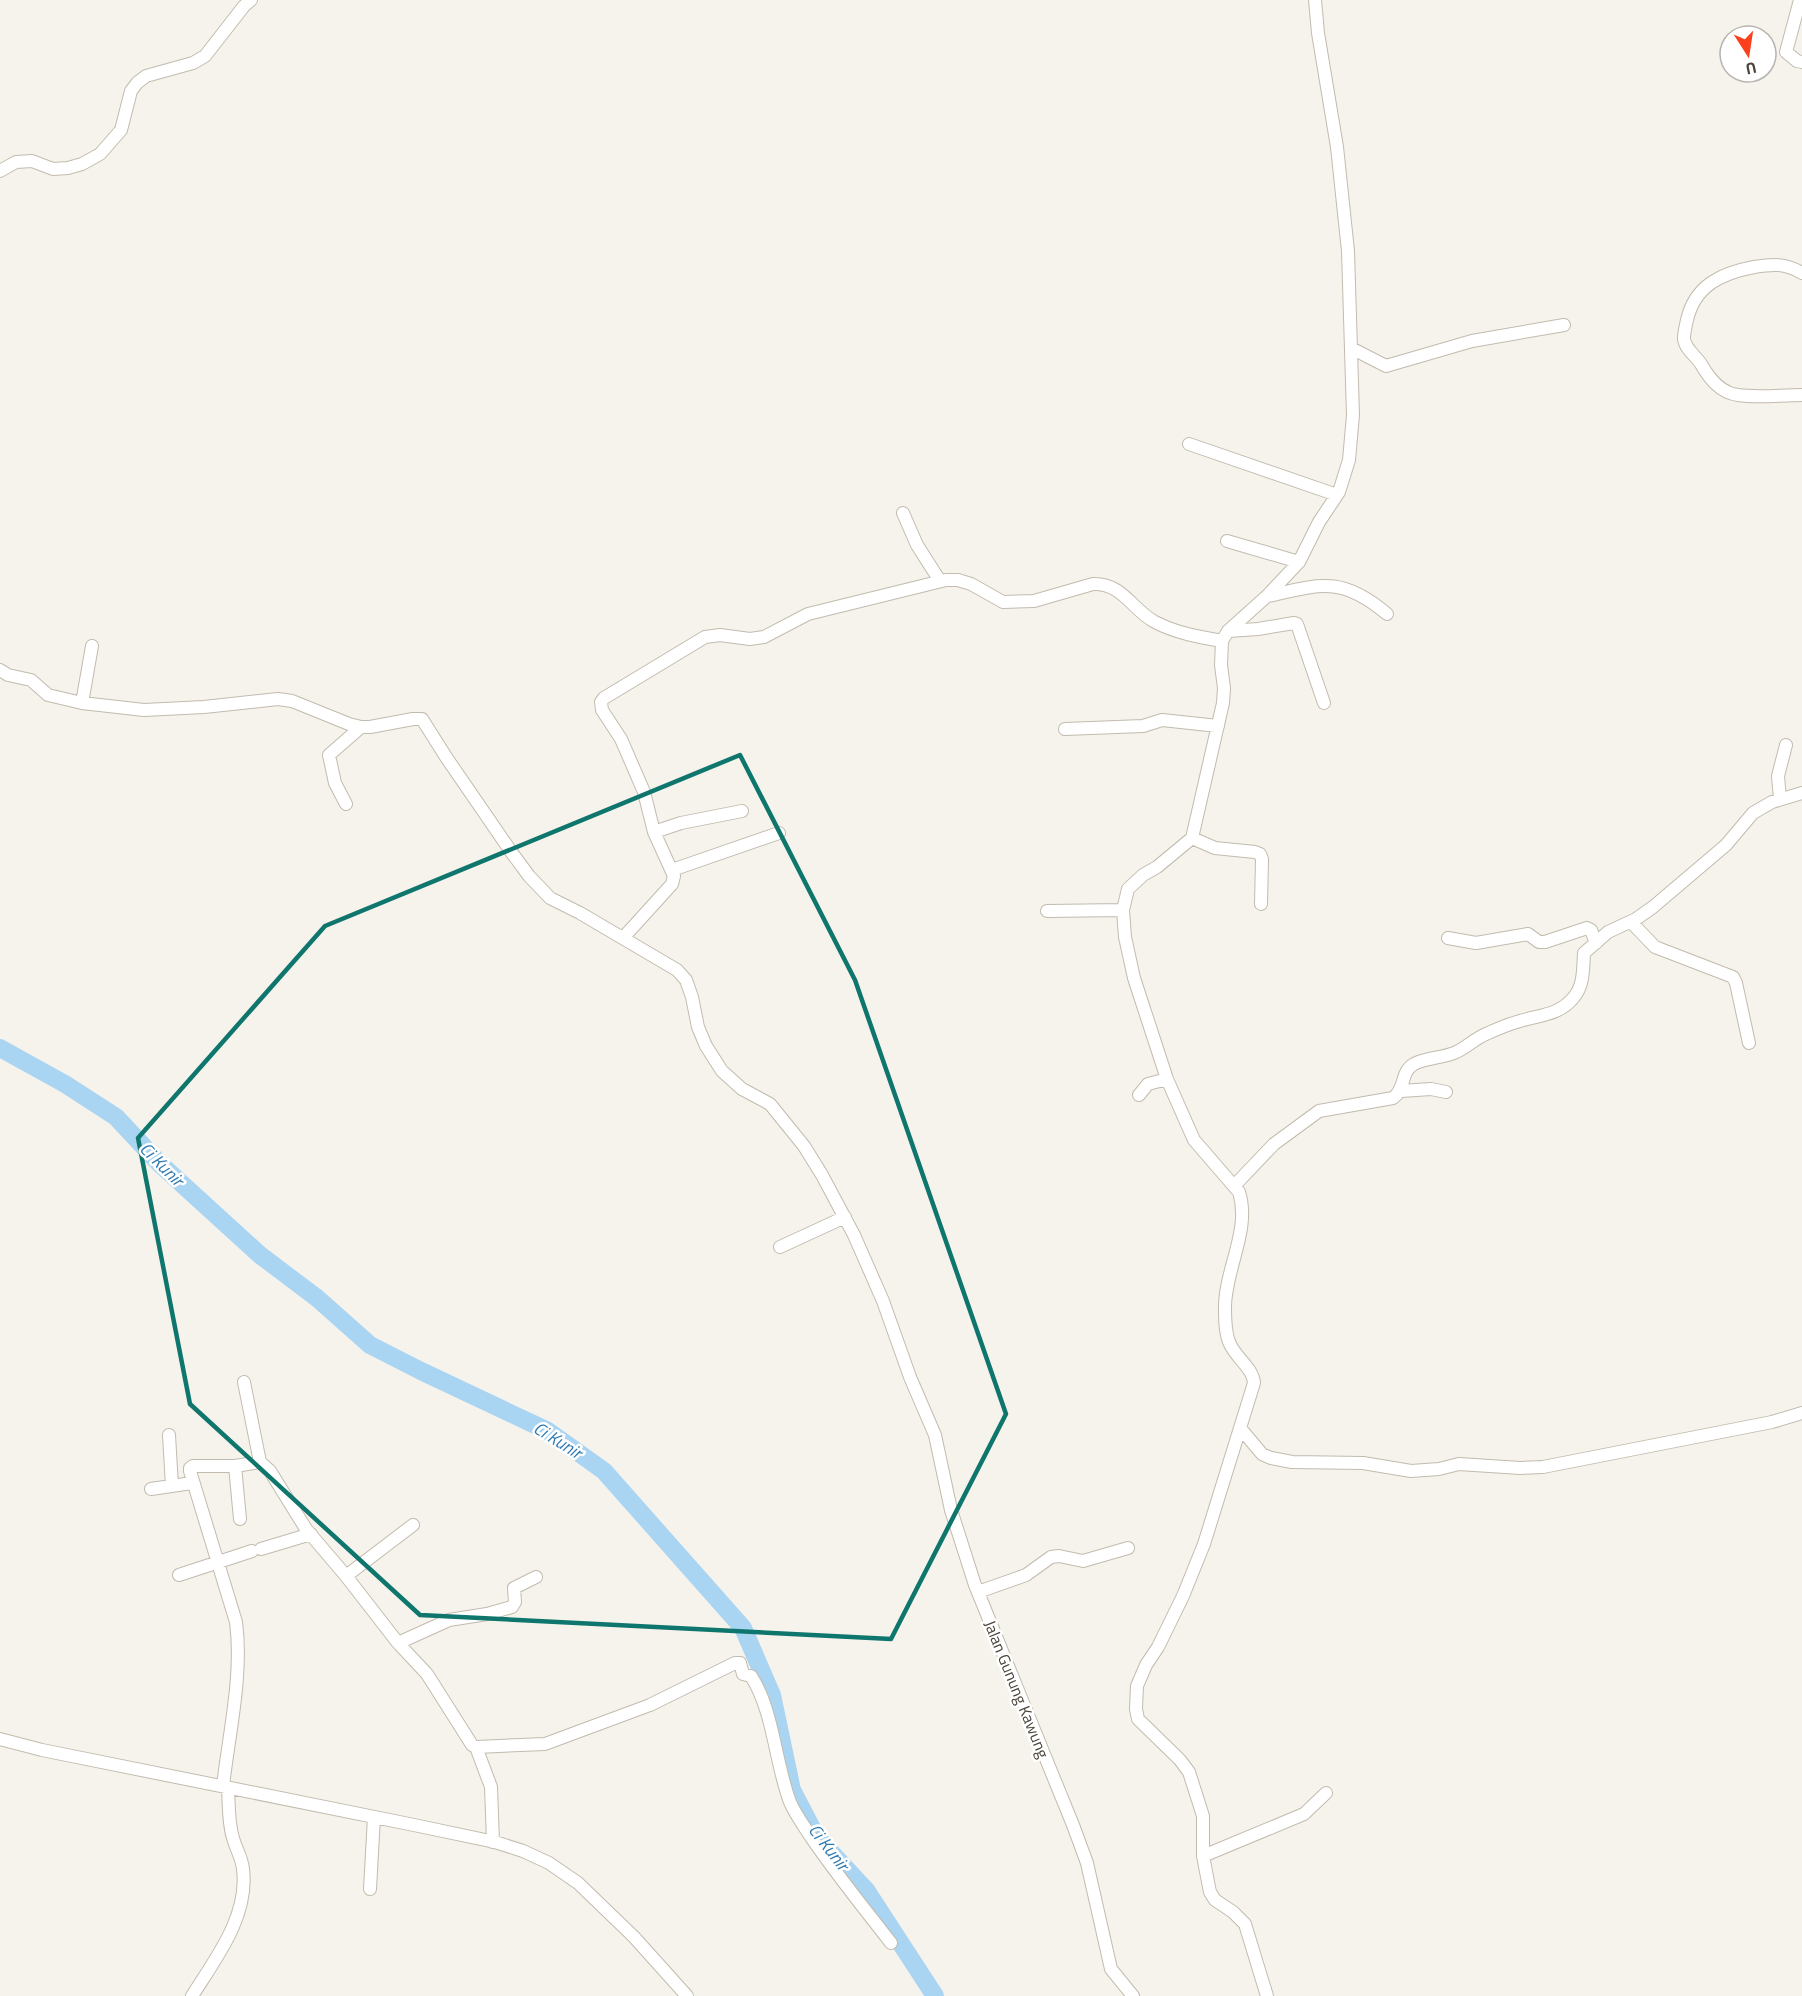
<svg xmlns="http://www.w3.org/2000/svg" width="1802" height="1996" font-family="'Titillium Web',sans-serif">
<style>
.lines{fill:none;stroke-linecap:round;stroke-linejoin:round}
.river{stroke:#a9d4f2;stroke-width:18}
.minor-casing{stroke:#c2bbae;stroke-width:14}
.minor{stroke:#fff;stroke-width:12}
.marked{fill:none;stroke:#0f766e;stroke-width:4.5;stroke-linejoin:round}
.labels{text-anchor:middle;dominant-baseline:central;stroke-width:5;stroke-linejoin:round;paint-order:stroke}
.street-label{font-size:16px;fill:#4b4439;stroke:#fff}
.water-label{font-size:18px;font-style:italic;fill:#2e7ab2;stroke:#fff}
</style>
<rect width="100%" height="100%" fill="#f6f3ec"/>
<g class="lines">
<!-- river -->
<path class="river" d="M0,1048L65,1084L116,1117L159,1163L260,1255L317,1298L370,1345L421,1371L548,1431L604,1471L743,1628L772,1695L792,1790L816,1836L866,1890L935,1996"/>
<!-- minor casing -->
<g class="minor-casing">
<path id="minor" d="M1800,0L1786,52L1797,61L1802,62
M0,171L16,162L32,161L53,169L68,168L82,164L100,154L121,130L131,91L137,83L146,76L193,63L205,56L244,6L251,0
M1802,273C1785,263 1773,264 1754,267C1722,273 1695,285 1687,320C1686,325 1684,332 1684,338C1684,348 1696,356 1701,364C1709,378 1720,393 1738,395C1758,398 1781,395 1802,395
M1351,348L1386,366L1472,341L1564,325
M1189,444L1337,495
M903,513L917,545L940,581
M1227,541L1299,562
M1268,596C1321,584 1342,576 1387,614
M1228,631L1258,629L1294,623L1297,624L1324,703
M0,670L8,675L31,680L48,695L82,703L144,710L204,707L278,699L292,701L349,724L361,727H370L413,719H422L446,757L512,853L529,876L550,898L580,913L677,970L686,980L692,997L698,1027L706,1046L722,1071L742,1089L770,1104L804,1146L822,1175L854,1235L883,1301L910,1377L935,1435L951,1510L975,1585L1073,1825L1087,1863L1111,1969L1133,1996
M82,703L92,646
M1065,729L1143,726L1162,720L1218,726
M1780,799L1778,776L1786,745
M346,804L335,783L329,755L361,727
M654,832L681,823L742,811
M1192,838L1215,848L1255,852L1260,854L1262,859L1261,904
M672,870L779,833
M1047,911L1123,910
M1631,922L1655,947L1733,977L1736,983L1749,1043
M623,938L672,884L674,876L654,832L644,792L621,739L602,710L601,702L604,698L705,637L720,635L750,639L764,637L808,614L946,580H958L971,584L1003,602L1034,601L1093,584C1123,583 1132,610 1155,622C1176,633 1199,637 1222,641
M1448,938L1476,943L1528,934L1539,942H1545L1587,928L1591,930L1596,943
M1401,1091L1431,1089L1446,1092
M1139,1095L1148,1084L1167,1079
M1234,1186L1274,1144L1319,1111L1393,1098C1406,1089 1400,1072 1414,1064C1426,1058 1441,1058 1454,1053C1465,1049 1474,1039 1486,1034C1497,1029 1509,1024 1520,1021C1540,1015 1560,1015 1574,997C1584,985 1583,969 1584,953L1608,932L1636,919L1653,907L1726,845L1753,813L1772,802L1802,793
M780,1247L845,1217
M244,1382L260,1462L270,1471L306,1529L346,1576L398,1643L427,1674L472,1745L476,1747L491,1787L493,1842
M1241,1429L1262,1454L1271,1458L1292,1462L1363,1463L1411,1471L1439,1469L1459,1464L1520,1468L1543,1467L1772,1422L1802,1413
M169,1435L172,1486
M151,1489L192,1483
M240,1519L235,1466L260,1462
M261,1549L311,1534
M179,1575L252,1551
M346,1576L413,1525
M978,1592L1026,1575L1051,1557L1059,1556L1083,1561L1128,1548
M398,1643L449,1620L487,1614L512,1607L515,1602L514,1588L536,1577
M0,1739L42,1750L414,1825L495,1842L523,1851L549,1863L578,1883L634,1937L687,1996
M476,1747L545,1744L650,1705L735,1663H740L743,1674L751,1676C774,1712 775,1763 790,1802C795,1814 804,1826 811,1837C836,1874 864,1908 891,1943
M223,1786C229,1733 243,1675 236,1622L190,1471V1468L193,1466H235
M1203,1856L1304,1814L1326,1793
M370,1889L374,1817
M192,1996C216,1958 249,1916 243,1869C242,1858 236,1849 233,1838C228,1822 229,1804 228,1787
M1267,1996L1245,1924L1233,1912L1215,1900L1210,1892L1203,1856V1816L1189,1772L1180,1760L1138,1719L1136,1709L1137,1686L1146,1665L1158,1647L1183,1596L1204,1544L1254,1383C1253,1368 1236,1358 1230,1344C1225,1334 1225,1319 1225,1307C1225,1269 1251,1230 1239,1192L1194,1140L1167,1079L1134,978L1125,937L1123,910L1128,889L1143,875L1157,867L1192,838L1223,703L1224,688L1221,665L1222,641L1228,631L1267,596L1299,562L1319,522L1339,492L1349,460L1353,415L1348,251L1337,147L1318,33L1315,0"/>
</g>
<!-- minor -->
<use href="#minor" class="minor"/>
</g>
<!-- marked area -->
<path class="marked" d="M740,755L855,980L1006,1414L891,1639L420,1615L190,1404L138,1138L325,926Z"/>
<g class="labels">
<!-- street labels -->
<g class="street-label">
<text transform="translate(1017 1689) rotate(68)">Jalan Gunung Kawung</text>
</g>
<!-- water labels -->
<g class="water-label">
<text transform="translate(162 1164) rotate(45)">Ci Kunir</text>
<text transform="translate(558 1440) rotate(32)">Ci Kunir</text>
<text transform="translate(829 1847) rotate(52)">Ci Kunir</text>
</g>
</g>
<!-- north arrow -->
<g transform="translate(1748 54) rotate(168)"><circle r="28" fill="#ffffff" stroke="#b7b4b0" stroke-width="1.5"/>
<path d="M0-4.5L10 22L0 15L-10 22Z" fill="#fc3f1d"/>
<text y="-9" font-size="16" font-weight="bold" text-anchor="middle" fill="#4b4439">U</text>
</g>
</svg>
